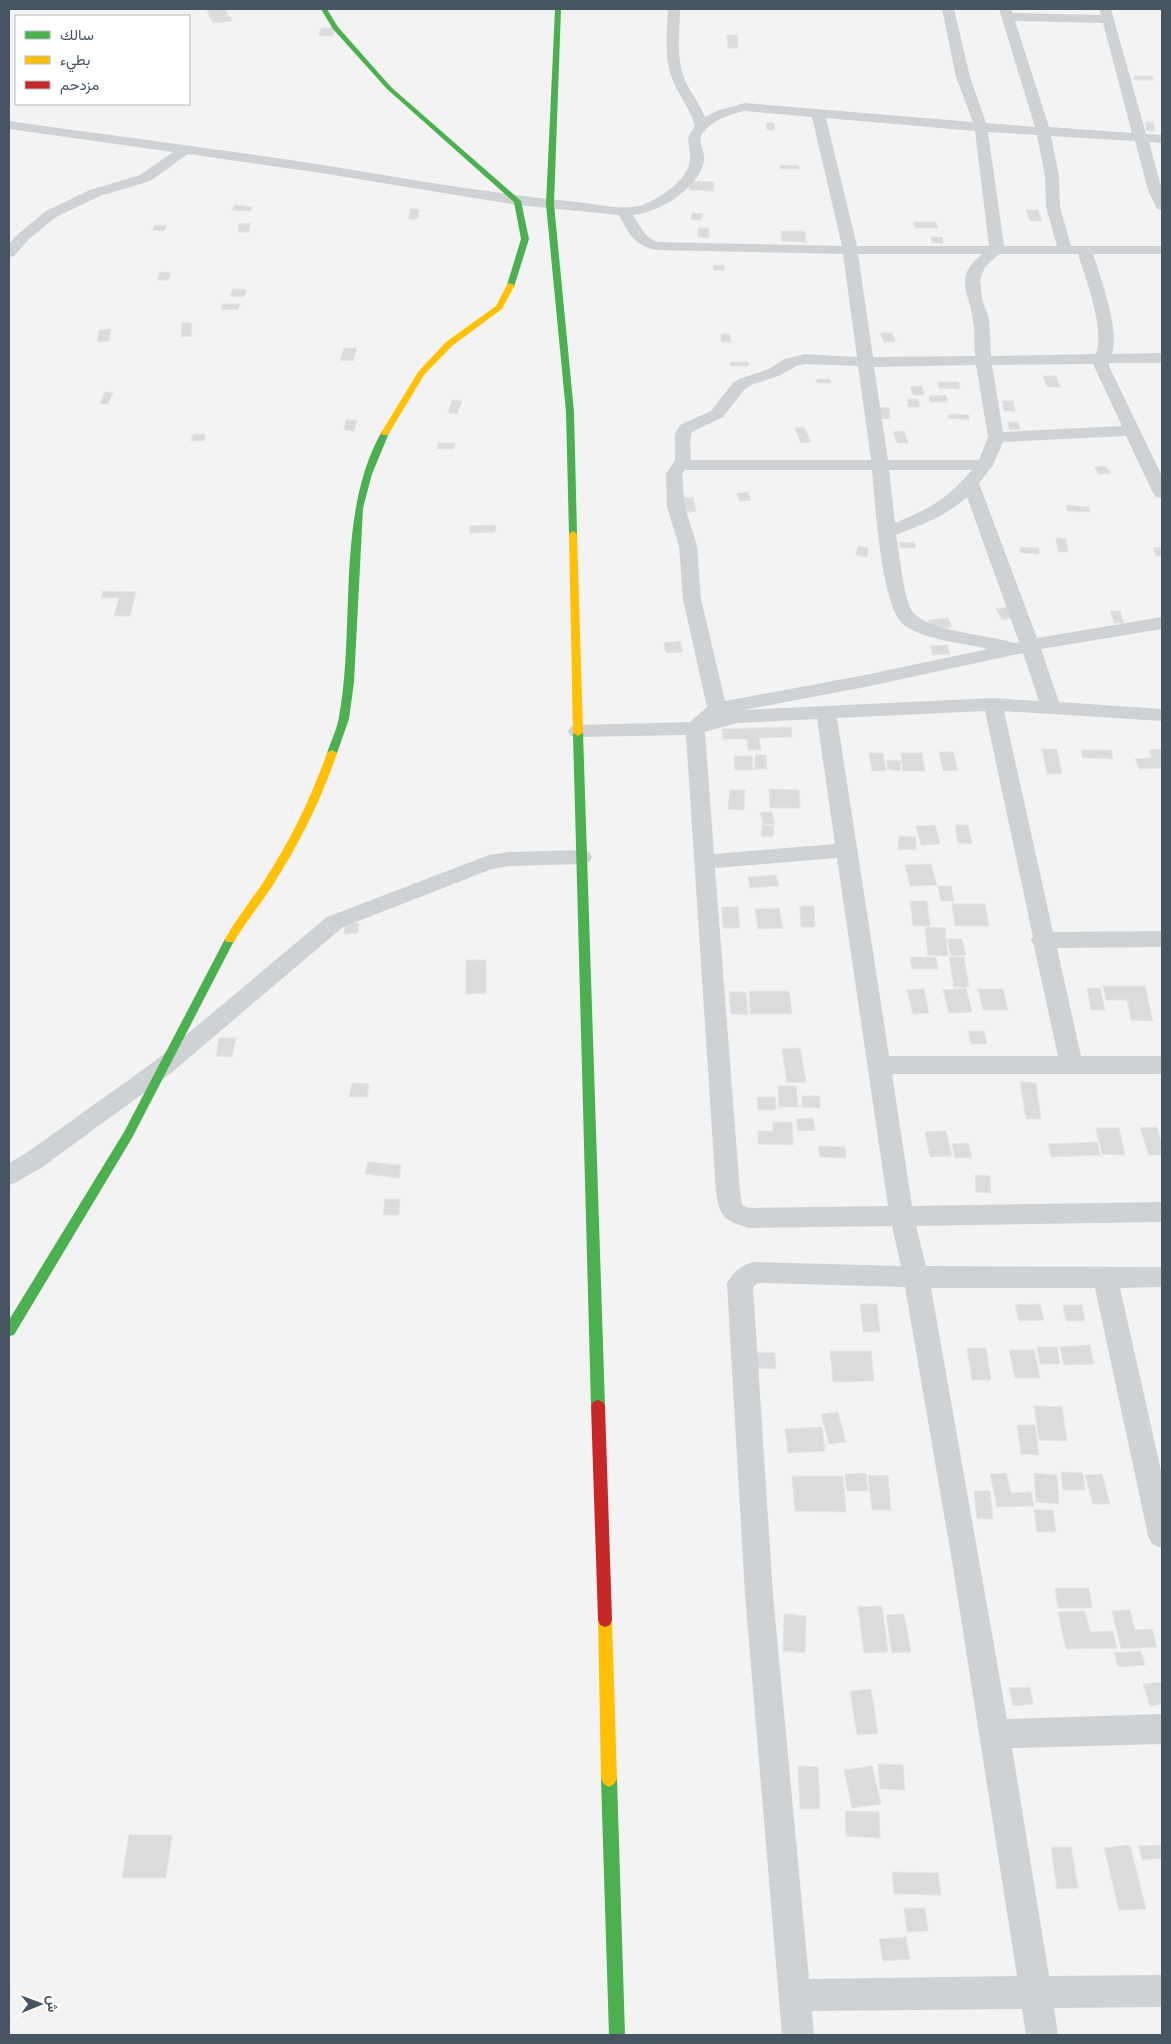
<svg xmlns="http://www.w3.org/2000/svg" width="1171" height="2044" font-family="'Archivo Narrow',Vazirmatn,sans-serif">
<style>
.building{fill:#dadbdd;stroke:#e5e5e6}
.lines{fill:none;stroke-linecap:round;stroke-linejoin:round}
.street{fill:#ced2d4;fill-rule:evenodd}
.fast{fill:#4caf50;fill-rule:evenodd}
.slow{fill:#ffc107;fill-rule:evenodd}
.jam{fill:#c62828;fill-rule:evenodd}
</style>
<rect width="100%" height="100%" fill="#f3f3f3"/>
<!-- building -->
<path class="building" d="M226,9L228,16L210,18L207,10Z
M230,16L232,21L213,23L211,18Z
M321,28H335L333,36H319Z
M727,35H737L738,48H728Z
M1134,76H1152L1154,80H1135Z
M1145,122H1153L1155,131H1147Z
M766,123H774L775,130H767Z
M780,165L799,166V169H780Z
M690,181L714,182L713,191L689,190Z
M235,205L253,207L250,211L232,210Z
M410,209H419L418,219H409Z
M1026,210H1038L1042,221H1030Z
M692,213L703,214L701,220H691Z
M913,222H936L938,228H915Z
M250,223L249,232H238L239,224Z
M155,225H167L164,231L152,230Z
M698,228H709V238L698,237Z
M781,231H805L806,242L782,241Z
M931,237H942L943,243H932Z
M713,265H724L725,270H714Z
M160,272L171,273L168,280H157Z
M233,289L247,290L244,297L230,296Z
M223,304H240L238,310L221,309Z
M182,323H192L191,336L181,337Z
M111,329L109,341L97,342L99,330Z
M880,333H892L896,342H884Z
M721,334H730L731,342H721Z
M344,348H357L353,361L340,360Z
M730,362H748L749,366H731Z
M1043,376H1056L1060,387H1047Z
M816,379H830L831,383H817Z
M938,382H959L960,389L939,388Z
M922,386L924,395H913L910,387Z
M105,392L113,393L108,404H100Z
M946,395L948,402H930L929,396Z
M907,399H918L920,407H908Z
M452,400L462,401L457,414L448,413Z
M1002,401H1013L1015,411H1004Z
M879,407L889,408L890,419H880Z
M949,414L969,415V420L948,418Z
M346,420H357L354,431L344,430Z
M1008,422H1018L1020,430L1009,429Z
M804,427L811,442L801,443L795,428Z
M904,431L908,443H897L893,432Z
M193,434H205L204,441H191Z
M438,443H455L454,449H437Z
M1106,466L1110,473L1098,474L1095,467Z
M748,492L751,500L740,501L737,493Z
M693,497L696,512H684L682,498Z
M1066,505L1089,507L1090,512L1067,511Z
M495,525L496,532L470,533L469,526Z
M1056,538L1066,539L1068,552H1058Z
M914,542L916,548H900L899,543Z
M858,546L868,548L867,557L856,555Z
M1020,547L1039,548V554L1021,553Z
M1162,547V556H1156L1153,548Z
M103,591L136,592L130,616H114L119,598H101Z
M1007,607L1013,618L1002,620L996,609Z
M1110,611H1120L1124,623H1114Z
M948,618L952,627L932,629L928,620Z
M680,641L683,652L666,653L664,643Z
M947,645L950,654L933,655L930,646Z
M791,727L792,737L759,738L761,750H748L747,739H723L722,729Z
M1042,749H1057L1062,774H1047Z
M1162,749V768L1139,769L1135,759L1152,758L1149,750Z
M1081,750H1111L1113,759L1083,758Z
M939,752H953L958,770L943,771Z
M869,753H883L886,771H872Z
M901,753H922L925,771H903Z
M755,755H766L767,769H755Z
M734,756H752L753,770H735Z
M887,760L901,761L900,771L887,769Z
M769,789L799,790L800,808H770Z
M730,790H745L744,810L728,809Z
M760,812H772L775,824H763Z
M762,825L774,826L773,837L761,836Z
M935,825L940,844L921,845L916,826Z
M955,825H968L972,844L958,843Z
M899,836L916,837V850L898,849Z
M931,864L937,885L910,886L905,865Z
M776,875L779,886L750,888L748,877Z
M938,886H951L954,901H941Z
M910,901H927L930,926H913Z
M952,904H985L989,926H955Z
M800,906H814L815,927H801Z
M722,907H738L740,928H723Z
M779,908L783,928L758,929L755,909Z
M345,923H359L358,933L344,934Z
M925,927L945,928L948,956L928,955Z
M947,939H962L966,955L951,956Z
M910,957H936L938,969H912Z
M949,957H964L969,987H954Z
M466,960H486V993L466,994Z
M1103,986H1145L1153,1021L1131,1020L1127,1000H1106Z
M966,988L972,1012L949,1013L943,990Z
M1087,988H1100L1105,1010H1091Z
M924,989L929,1013L913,1014L907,990Z
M978,989H1003L1008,1010H983Z
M749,991H789L792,1014H750Z
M729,992H746L748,1015L731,1014Z
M968,1031H984L987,1044H971Z
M219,1038H236L232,1057L216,1056Z
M800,1048L806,1082L787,1083L782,1049Z
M1020,1082L1036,1083L1041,1119H1026Z
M352,1083L369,1084L367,1097H349Z
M778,1086H796L798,1107H779Z
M802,1096H820V1108L802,1107Z
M757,1097H775L776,1110H758Z
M813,1118L815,1130L798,1131L796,1119Z
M773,1122H792L793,1145L758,1144V1131H773Z
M1157,1127L1162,1144V1155H1149L1140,1128Z
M1096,1128H1119L1125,1155L1102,1154Z
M946,1131L952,1156L930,1157L925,1132Z
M1097,1142L1100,1155L1051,1157L1048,1144Z
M968,1143L972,1157L955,1158L952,1144Z
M818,1146L845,1147L846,1158L820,1157Z
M368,1162L401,1165L399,1178L365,1174Z
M975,1175L990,1176L991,1193L976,1192Z
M385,1199H400L399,1215H383Z
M860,1304H877L880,1332H863Z
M1040,1304L1044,1320L1019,1321L1015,1305Z
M1063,1305H1082L1085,1321H1066Z
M1090,1345L1094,1364L1064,1365L1060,1347Z
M1037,1347H1057L1060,1364H1040Z
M967,1348H986L991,1380H972Z
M1009,1350H1034L1040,1378H1015Z
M830,1351H871L874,1381L833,1382Z
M748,1352L775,1353L776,1369L748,1368Z
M1034,1406L1062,1407L1067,1441L1039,1440Z
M838,1412L846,1442L829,1444L821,1414Z
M1017,1425H1035L1039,1455L1021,1454Z
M822,1427L825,1451L788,1453L785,1429Z
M1061,1472L1083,1473L1085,1490H1063Z
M866,1473L868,1491H847L845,1474Z
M1006,1473L1011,1493L1031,1492L1034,1506L997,1507L990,1474Z
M1034,1473L1057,1475L1059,1504L1036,1502Z
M1102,1474L1110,1504H1093L1085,1475Z
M868,1475L888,1476L891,1510H872Z
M792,1476H843L846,1512L795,1511Z
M974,1491H990L993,1519H977Z
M1034,1510H1053L1056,1532H1037Z
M1055,1588H1089L1092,1608H1058Z
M882,1606L888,1652L864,1653L858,1607Z
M1130,1610L1135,1630L1152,1629L1157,1647L1121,1649L1112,1611Z
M1085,1611L1090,1632L1113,1631L1117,1648L1066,1649L1058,1612Z
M784,1614L806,1616L805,1653L783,1651Z
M904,1614L911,1652L892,1653L886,1615Z
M1141,1651L1145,1665L1118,1667L1114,1653Z
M1162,1682V1704L1150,1706L1143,1684Z
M1030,1687L1033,1704L1013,1706L1009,1688Z
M871,1689L878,1734L857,1735L850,1691Z
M878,1764L903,1765L905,1790L880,1789Z
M798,1766L818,1767L820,1809H800Z
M872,1766L881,1804L852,1808L844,1770Z
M845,1811L879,1812L880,1838L846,1836Z
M129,1835H172L166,1878H122Z
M1130,1845L1146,1909L1119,1910L1104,1848Z
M1162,1845V1858L1142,1860L1139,1846Z
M1051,1847H1071L1078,1888L1057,1889Z
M892,1872L938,1873L941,1895L894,1894Z
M904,1908H925L928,1931L907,1932Z
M906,1937L910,1959L883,1961L879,1939Z"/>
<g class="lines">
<!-- street -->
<path class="street" d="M668,9H680C680,31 676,54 683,75C688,90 699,102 705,117L719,110L745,103L973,122L956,77L942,9H954L970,77L986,123L1035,127L999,9H1011L1013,13L1101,15L1099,9H1111L1146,134L1162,135V143L1149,142L1162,190V210L1157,209L1148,190L1135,141L1051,136L1059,176L1060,207L1071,246H1162V254H1093C1101,279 1120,330 1112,354L1162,353V363H1109V366L1162,476V498L1156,497L1153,493L1126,436L1003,442L993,465L979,483L1037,638L1162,617V629L1041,649L1059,702L1162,709V721L1004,711L1053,932L1162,931V947L1057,948L1081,1056H1162V1074H892L912,1206L1162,1202V1222L916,1226L926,1266L1162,1267V1287L1120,1288L1162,1475V1548L1152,1544L1148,1535L1095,1288H931L1007,1719L1162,1714V1744L1012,1748L1049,1976L1162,1975V2007L1054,2008L1058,2035H1026L1022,2009L812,2011L814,2035H782L745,1595L727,1283C733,1272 742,1265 753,1262L901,1266L892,1226L749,1228C724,1220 720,1218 716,1192L686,735L578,737L571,736L568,731L571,726L578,725L690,722L707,707L683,599L679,546L667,507L666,474L675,460V434L680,425L711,411L732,384L739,379L769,369L785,359L805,354L857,357L843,254L656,250C634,245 629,234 619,215L517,205L321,173L188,154L150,181L100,196L56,217L28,240L14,256L9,257V244L18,234L46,211L90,190L140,175L173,152L9,129V121C114,136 219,149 323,165C408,179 492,194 577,202C598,204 625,212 645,204C662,197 691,178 690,157C690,141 684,141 695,126C690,108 677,93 671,76C664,54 667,31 668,9ZM1015,21L1103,23L1132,133L1049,127ZM745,111L812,117L842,246L656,242C644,236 640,226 633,215C659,213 699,188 704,161C706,152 697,142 702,134C711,121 729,114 745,111ZM826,118L975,131L989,246H857ZM988,132L1037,135L1045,176L1046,207L1057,246H1004ZM858,254H982C953,278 969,291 973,320C975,331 974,344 975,356L873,357ZM999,254H1078C1086,280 1105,328 1096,354L991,356L989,319L982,299L980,280L985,267ZM805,364L858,366L871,460H691L690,443L692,432L723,417L744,390L751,385L781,375L796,366ZM1093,364L1122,426L1003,432L992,365ZM976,365L988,437L979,460H888L874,367ZM685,470H872C875,501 881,608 904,625C924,640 963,643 988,649L865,675L725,701L701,599L697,546L685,507L682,474ZM889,470H972C945,501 932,507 895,523ZM967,497L1019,642L1014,643C991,635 924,631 912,611C903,596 900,555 896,535C921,525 946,516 967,497ZM1023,653L1039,701L993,698L743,710L865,687ZM985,711L1033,937L1031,940L1034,946L1058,1056H889L837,718ZM817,719L835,844L714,854L705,732L737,723ZM837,858L888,1206L749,1208L742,1205L740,1192L715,868ZM758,1283L905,1287L952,1561L1017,1976L809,1979L773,1595L753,1287Z
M582,850L589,852L592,857L589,862L582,864L509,866L492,869L343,927L171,1073L41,1168L17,1182L9,1185V1163L25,1154L155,1061L327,917L489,855L509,852Z"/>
<!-- fast -->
<path class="fast" d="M321,9H327L338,27L391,87L521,201L529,239L514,287L507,285L521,239L514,202L387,89L333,29Z
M555,9H561L554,204L574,412L577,534L573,537L569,534L566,412L546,204Z
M382,431H388L389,433L372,474L363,508L354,682L349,719L337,753L332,756L327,753C331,741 337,729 339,717C356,625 335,514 382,431Z
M578,730L583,733L605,1406L603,1410L598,1412L593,1410L591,1406L573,733Z
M230,935L235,939L132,1138L14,1335L9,1336V1320L124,1132L225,939Z
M609,1771L614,1774L617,1779L625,2035H609L601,1779L604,1774Z"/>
<!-- slow -->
<path class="slow" d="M508,283L515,285L502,309L452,346L424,375L388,435H382L381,433L418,372L446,342L496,306Z
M573,531L577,534L583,733L578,736L573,733L569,534Z
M332,750L337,753C321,801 298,846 271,888C259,906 245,923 234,942H226L225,939C236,919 251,901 264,881C290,841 311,798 327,753Z
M605,1613L610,1615L612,1620L617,1779L614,1784L609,1787L604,1784L601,1779L598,1620L600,1615Z"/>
<!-- jam -->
<path class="jam" d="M598,1400L603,1402L605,1406L612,1620L610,1625L605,1627L600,1625L598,1620L591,1406L593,1402Z"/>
</g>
<!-- border -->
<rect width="1171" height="2044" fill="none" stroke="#475562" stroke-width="20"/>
<!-- legend -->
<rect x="15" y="15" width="175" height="90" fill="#ffffff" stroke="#b5bbc0"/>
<rect x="25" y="31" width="25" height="8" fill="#4caf50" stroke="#b5bbc0"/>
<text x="60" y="40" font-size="15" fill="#475562">سالك</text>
<rect x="25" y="56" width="25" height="8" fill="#ffc107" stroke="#b5bbc0"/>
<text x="60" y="65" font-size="15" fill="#475562">بطيء</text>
<rect x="25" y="81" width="25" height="8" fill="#c62828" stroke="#b5bbc0"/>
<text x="60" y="90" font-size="15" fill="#475562">مزدحم</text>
<!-- north arrow -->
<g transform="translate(40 2004) rotate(89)" stroke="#ffffff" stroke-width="4" paint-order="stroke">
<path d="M0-4L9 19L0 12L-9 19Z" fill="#475562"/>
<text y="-8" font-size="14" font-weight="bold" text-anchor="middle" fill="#475562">ش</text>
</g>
</svg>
